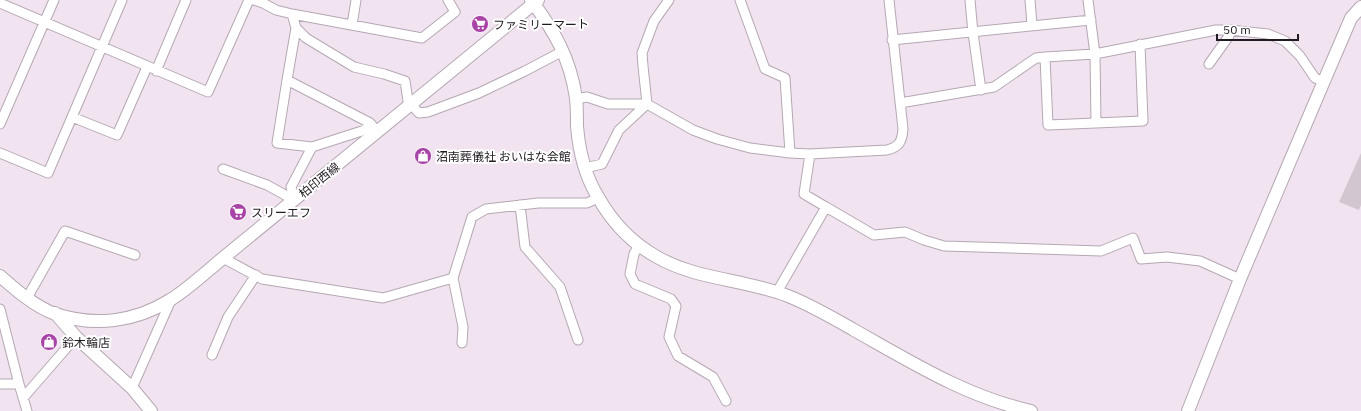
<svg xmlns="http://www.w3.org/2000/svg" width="1361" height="411" font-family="'IBM Plex Sans','Noto Sans JP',sans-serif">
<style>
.building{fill:#d2c6d1}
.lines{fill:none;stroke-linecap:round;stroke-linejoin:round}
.street-casing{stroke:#b4a8b3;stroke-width:11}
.secondary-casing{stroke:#b4a8b3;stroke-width:14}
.street{stroke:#fff;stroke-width:9}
.secondary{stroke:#fff;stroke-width:12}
.labels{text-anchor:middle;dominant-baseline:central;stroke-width:4;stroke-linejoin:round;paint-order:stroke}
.poi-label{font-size:12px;fill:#201b20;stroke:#fff;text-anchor:start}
.street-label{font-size:12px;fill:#201b20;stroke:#fff}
</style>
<rect width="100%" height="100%" fill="#f1e4f0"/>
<!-- building -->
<path class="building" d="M1361,153V205L1359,210L1339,202Z"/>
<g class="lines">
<!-- street casing -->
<g class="street-casing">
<path id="street" d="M254,0L263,3L276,10L292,14L422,38L455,12L448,0
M740,0L765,69L785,78L790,153
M970,0L973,33L981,90
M1030,0L1032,25
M1088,0L1095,54L1096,123
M0,3L208,92L249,0
M292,14L296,28L306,38L354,67L384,74L405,81L408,101L419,113L428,112L479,93L525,71L563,51
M352,25L356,0
M296,28L287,80L370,123L378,132
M892,40L1091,20
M1045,57L1048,125L1143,121L1140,44
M1209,64L1229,36L1230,30
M156,71L186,0
M576,99L587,97L608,104H647L693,130L717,139L750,148L790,153L810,154L887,150C899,147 902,142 903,129L889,0
M900,103L994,87L1036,58L1045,57L1095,54L1216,30H1230L1268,34L1285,41L1300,56L1315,78L1324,81
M72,117L117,135L147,67
M0,124L54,0
M312,147L365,130L370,123
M0,153L48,173L122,0
M585,168L602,164L619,130L647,104L643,66L642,53L654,21L669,0
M223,169L267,185L294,200L291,187L312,147L277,143L287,80
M520,205L525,247L560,287L578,340
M826,207L874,235L905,232L924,240L944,246L1101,251L1133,238L1141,259L1167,257L1200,261L1240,279
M639,245L634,254L630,274L635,284L671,299L676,306L669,337L678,356L713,377L726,401
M223,258L262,279L383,298L453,278L472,217L486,209L538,203H587L598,198
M453,278L463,327L462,343
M777,292L826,207L804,194L810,154
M27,298L65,231L135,255
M0,309L19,384L27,411
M212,355L228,317L256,275
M0,384H19
M132,388L171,300
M23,398L76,337"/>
</g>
<!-- secondary casing -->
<g class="secondary-casing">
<path id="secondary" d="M531,0C555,32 570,58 576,98C577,107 577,117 577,126C579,151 585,176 598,197C612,222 632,243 657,257C697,280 745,279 788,296C811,305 833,318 854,330C911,362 967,397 1031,411
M0,276C16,290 34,306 55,314C95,327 135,322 170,300C187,290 207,271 223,258L538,0
M55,313L76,337L132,388L151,411
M1188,411L1240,279L1324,81L1351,18L1361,7"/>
</g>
<!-- street -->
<use href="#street" class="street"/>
<!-- secondary -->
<use href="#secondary" class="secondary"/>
</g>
<!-- icons -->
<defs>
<g id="supermarket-disc" transform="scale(0.9)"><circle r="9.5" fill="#a843a7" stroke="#fff"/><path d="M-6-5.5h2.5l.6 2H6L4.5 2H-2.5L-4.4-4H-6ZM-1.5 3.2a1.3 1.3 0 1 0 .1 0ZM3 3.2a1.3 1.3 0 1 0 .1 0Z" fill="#fff"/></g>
<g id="shop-disc" transform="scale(0.9)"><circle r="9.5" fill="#a843a7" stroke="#fff"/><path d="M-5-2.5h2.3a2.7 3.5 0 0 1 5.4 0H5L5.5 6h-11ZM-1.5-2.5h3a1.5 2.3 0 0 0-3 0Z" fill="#fff"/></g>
</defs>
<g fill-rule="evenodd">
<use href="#supermarket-disc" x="480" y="24"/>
<use href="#shop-disc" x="423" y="156"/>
<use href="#supermarket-disc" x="238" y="212"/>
<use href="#shop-disc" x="49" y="342"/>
</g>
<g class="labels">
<!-- poi labels -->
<g class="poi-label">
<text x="493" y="24">ファミリーマート</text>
<text x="436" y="156">沼南葬儀社 おいはな会館</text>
<text x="251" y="212">スリーエフ</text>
<text x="62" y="342">鈴木輪店</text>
</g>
<!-- street labels -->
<g class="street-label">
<text transform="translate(319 180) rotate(-39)">柏印西線</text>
</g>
</g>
<!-- scale -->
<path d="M1217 34v6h81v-6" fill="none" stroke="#201b20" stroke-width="2"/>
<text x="1223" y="34" font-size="12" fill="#201b20" stroke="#ffffff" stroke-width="3" paint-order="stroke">50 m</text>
</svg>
